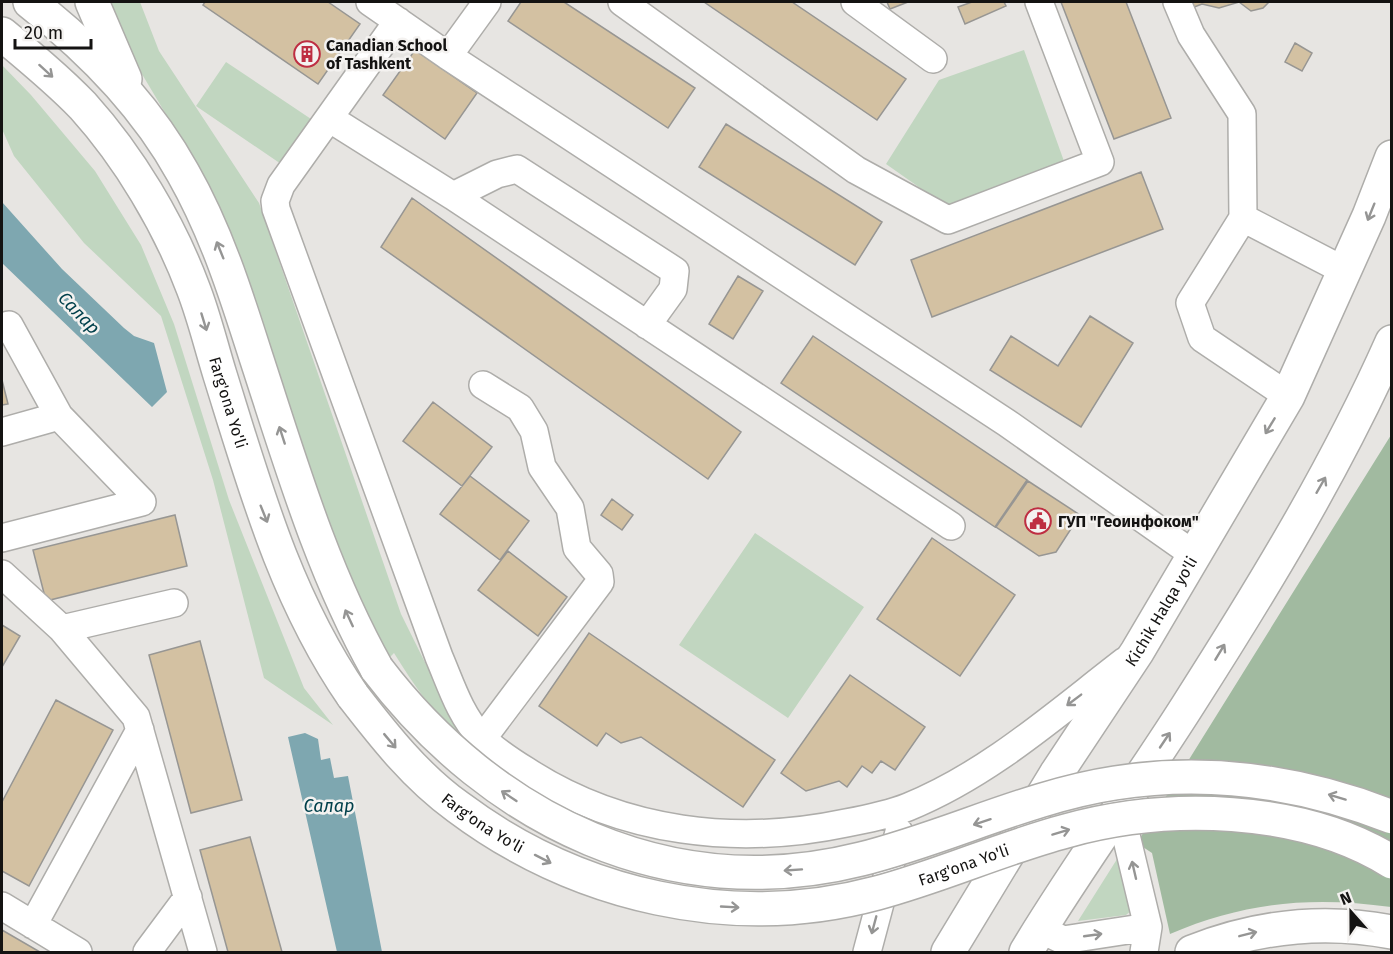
<svg xmlns="http://www.w3.org/2000/svg" width="1393" height="954" font-family="'Fira Sans',sans-serif">
<style>
.green{fill:#c1d6c0}
.forest{fill:#a1baa0}
.water{fill:#7ea7b0}
.building{fill:#d3c1a2;stroke:#979693;stroke-width:1.5}
.lines{fill:none;stroke-linecap:round;stroke-linejoin:round}
.minor-casing{stroke:#aeadaa;stroke-width:30}
.major-casing{stroke:#aeadaa;stroke-width:36}
.highway-casing{stroke:#aeadaa;stroke-width:36}
.minor{stroke:#fff;stroke-width:27}
.major{stroke:#fff;stroke-width:33}
.highway{stroke:#fff;stroke-width:33}
.major-bridge-casing{stroke:#aeadaa;stroke-width:36;stroke-linecap:butt}
.major-bridge{stroke:#fff;stroke-width:33}
.oneway{stroke:#959594}
.labels{text-anchor:middle;dominant-baseline:central;stroke-width:5;stroke-linejoin:round;paint-order:stroke}
.poi-label{font-size:16px;font-weight:bold;fill:#141312;stroke:#f4f2f0;text-anchor:start}
.street-label{font-size:16px;fill:#141312;stroke:#f4f2f0}
.water-label{font-size:18px;font-style:italic;fill:#00404b;stroke:#f4f2f0}
</style>
<rect width="100%" height="100%" fill="#e7e5e2"/>
<!-- green -->
<path class="green" d="M109,2H140L159,51L259,203L401,614L464,741C435,717 414,685 394,653L384,663L336,554L246,279L217,200L130,54Z
M1024,50L1065,164L950,209L886,164L939,80Z
M226,62L314,121L284,166L196,106Z
M2,65L31,95L95,171L141,245L174,324L229,500L304,688L333,725L264,678L213,480L161,316L84,243L14,156L2,129Z
M755,533L864,607L788,718L679,645Z
M1119,856L1131,911L1126,915L1078,921Z"/>
<!-- forest -->
<path class="forest" d="M1391,435V907C1312,896 1244,902 1170,934L1152,853L1137,843Z"/>
<!-- water -->
<path class="water" d="M2,202L62,269L124,328L134,336L154,343L167,392L152,407L2,263Z
M305,733L318,739L321,760L330,758L334,778L348,776L382,952H337L288,737Z"/>
<!-- building -->
<path class="building" d="M205,2H328L360,24L318,84L203,5Z
M521,2H564L695,88L668,128L508,21Z
M704,2H792L906,79L877,120Z
M887,2H908L890,9Z
M972,2H1004L1006,6L965,24L958,7Z
M1061,2H1126L1171,118L1114,139Z
M1186,2H1269L1263,8L1251,11L1239,2L1219,8L1202,4L1189,9Z
M1295,43L1312,53L1302,71L1285,62Z
M415,50L477,93L445,139L383,95Z
M726,124L882,222L855,265L699,167Z
M1141,172L1163,229L932,317L911,260Z
M412,198L741,432L708,479L381,247Z
M738,276L763,291L733,339L709,324Z
M1090,316L1133,343L1081,427L990,370L1011,336L1058,366Z
M813,336L1027,480L995,527L781,383Z
M2,380L8,404L2,405Z
M433,402L492,447L462,486L403,441Z
M470,476L529,521L500,560L440,514Z
M1028,481L1080,515L1056,552L1039,556L996,527Z
M612,499L633,515L622,530L601,515Z
M175,515L187,566L46,601L33,550Z
M932,538L1015,595L960,676L877,619Z
M508,551L567,597L538,636L478,590Z
M2,625L20,636L2,667Z
M589,633L775,760L743,807L641,737L621,743L606,733L597,746L539,706Z
M200,641L242,800L191,813L149,655Z
M850,675L925,727L895,770L881,761L872,773L862,766L847,787L839,781L806,791L781,773Z
M56,700L113,730L29,886L2,871V802Z
M250,837L282,952H228L200,850Z
M2,930L40,952H2Z"/>
<g class="lines">
<!-- minor casing -->
<g class="minor-casing">
<path id="minor" d="M370,2L448,56
M487,2L448,56L1007,423L1193,554
M622,2L856,170L948,220L1100,162L1039,2
M855,2L933,59
M1177,2L1191,35L1242,114L1243,218L1190,303L1202,338L1288,396
M398,21L281,185L275,201L276,209L439,657C451,685 460,715 481,737C494,751 512,762 528,772C623,833 737,846 846,823C867,819 888,815 908,807C989,774 1056,714 1125,661
M329,118L453,196L951,526
M453,196L497,174L517,169L675,271L673,289L647,325
M1243,218L1345,271
M2,327L9,325L59,416L142,502L2,538
M2,432L59,416
M2,574L62,629L174,603
M62,629L136,717L203,952
M482,739L600,582L599,574L577,548L570,508L542,467L534,431L520,408L483,385
M1119,806L1148,927L1144,952
M2,906L78,952
M33,925L140,730
M1040,929L1063,940L1148,927
M147,952L188,897
M867,952L899,832"/>
</g>
<!-- major casing -->
<g class="major-casing">
<g id="major">
<path d="M30,2C89,48 146,106 183,173C216,231 236,294 256,357C291,464 322,571 377,669"/>
<path d="M92,2L125,79"/>
<path id="s1" d="M2,34C30,57 58,80 83,106C129,157 169,224 193,288C204,316 211,346 220,375C255,487 285,597 353,696"/>
</g>
</g>
<!-- highway casing -->
<g class="highway-casing">
<g id="highway">
<path id="s2" d="M948,952L1056,774L1137,652L1288,396L1369,216L1392,157"/>
<path d="M1026,952C1077,867 1137,786 1190,702C1264,586 1336,468 1392,342"/>
<path d="M1192,952C1257,926 1323,919 1392,932"/>
</g>
</g>
<!-- minor -->
<use href="#minor" class="minor"/>
<!-- major -->
<use href="#major" class="major"/>
<!-- highway -->
<use href="#highway" class="highway"/>
<!-- major-bridge casing -->
<g class="major-bridge-casing">
<g id="major-bridge">
<path d="M377,669C493,821 670,907 861,859C946,838 1029,796 1115,783C1211,768 1303,782 1392,817"/>
<path id="s3" d="M353,696C384,736 416,777 458,807C577,896 732,932 877,893C941,876 1002,848 1066,831C1166,803 1301,805 1392,862"/>
</g>
</g>
<!-- major-bridge -->
<use href="#major-bridge" class="major-bridge"/>
</g>
<!-- one-way arrows -->
<defs><path id="oneway-shaft" d="M-6 0H5M1.5-3L5.5 0L1.5 3" fill="none" stroke-width="1.6" stroke-linecap="round" stroke-linejoin="round" transform="scale(1.5)"/></defs>
<g class="oneway">
<use href="#oneway-shaft" transform="translate(46 71) rotate(42)"/>
<use href="#oneway-shaft" transform="translate(1371 212) rotate(112)"/>
<use href="#oneway-shaft" transform="translate(220 250) rotate(-112)"/>
<use href="#oneway-shaft" transform="translate(204 322) rotate(73)"/>
<use href="#oneway-shaft" transform="translate(1270 426) rotate(121)"/>
<use href="#oneway-shaft" transform="translate(282 435) rotate(-108)"/>
<use href="#oneway-shaft" transform="translate(1321 485) rotate(-60)"/>
<use href="#oneway-shaft" transform="translate(264 514) rotate(68)"/>
<use href="#oneway-shaft" transform="translate(349 618) rotate(-115)"/>
<use href="#oneway-shaft" transform="translate(1220 652) rotate(-59)"/>
<use href="#oneway-shaft" transform="translate(1074 700) rotate(143)"/>
<use href="#oneway-shaft" transform="translate(1165 740) rotate(-56)"/>
<use href="#oneway-shaft" transform="translate(390 741) rotate(50)"/>
<use href="#oneway-shaft" transform="translate(509 796) rotate(-146)"/>
<use href="#oneway-shaft" transform="translate(1337 797) rotate(-163)"/>
<use href="#oneway-shaft" transform="translate(982 822) rotate(162)"/>
<use href="#oneway-shaft" transform="translate(1061 832) rotate(-17)"/>
<use href="#oneway-shaft" transform="translate(543 859) rotate(27)"/>
<use href="#oneway-shaft" transform="translate(793 870) rotate(176)"/>
<use href="#oneway-shaft" transform="translate(1134 870) rotate(-103)"/>
<use href="#oneway-shaft" transform="translate(730 907) rotate(3)"/>
<use href="#oneway-shaft" transform="translate(874 925) rotate(105)"/>
<use href="#oneway-shaft" transform="translate(1248 934) rotate(-14)"/>
<use href="#oneway-shaft" transform="translate(1093 935) rotate(-8)"/>
</g>
<!-- icons -->
<defs>
<g id="building-ring" transform="scale(1.35)"><circle r="9.5" fill="#f4f2f0" stroke="#be2e42" stroke-width="1.5"/><path d="M-4-6H4V6H1V3H-1V6H-4ZM-2.5-4.3h1.7v1.8h-1.7ZM.8-4.3h1.7v1.8H.8ZM-2.5-1h1.7V.8h-1.7ZM.8-1h1.7V.8H.8Z" fill="#be2e42"/></g>
<g id="civic-ring" transform="scale(1.35)"><circle r="9.5" fill="#f4f2f0" stroke="#be2e42" stroke-width="1.5"/><path d="M-.6-6.5H3V-4.5H.6V-3L4-1V1h2V6H-6V1h2V-1L-.6-3ZM-1.2 2.5V6h2.4V2.5Z" fill="#be2e42"/></g>
</defs>
<g fill-rule="evenodd">
<use href="#building-ring" x="307" y="54"/>
<use href="#civic-ring" x="1038" y="521"/>
</g>
<g class="labels">
<!-- poi labels -->
<g class="poi-label">
<text x="326" y="45">Canadian School<tspan x="326" dy="18">of Tashkent</tspan></text>
<text x="1058" y="521">ГУП "Геоинфоком"</text>
</g>
<!-- street labels -->
<g class="street-label">
<text stroke="none"><textPath href="#s1" startOffset="442">Farg'ona Yo'li</textPath></text>
<text stroke="none"><textPath href="#s2" startOffset="402">Kichik Halqa yo'li</textPath></text>
<text stroke="none"><textPath href="#s3" startOffset="183">Farg'ona Yo'li</textPath></text>
<text stroke="none"><textPath href="#s3" startOffset="687">Farg'ona Yo'li</textPath></text>
</g>
<!-- water labels -->
<g class="water-label">
<text transform="translate(79 313) rotate(46)">Салар</text>
<text x="329" y="806">Салар</text>
</g>
</g>
<!-- border -->
<rect width="1393" height="954" fill="none" stroke="#141312" stroke-width="6"/>
<!-- north arrow -->
<g transform="translate(1351 912) rotate(339)" stroke="#f4f2f0" stroke-width="4.5" paint-order="stroke">
<path d="M0-4.5L10 22L0 15L-10 22Z" fill="#141312"/>
<text y="-9" font-size="16" font-weight="bold" text-anchor="middle" fill="#141312">N</text>
</g>
<!-- scale -->
<path d="M15 39v9h76v-9" fill="none" stroke="#141312" stroke-width="3"/>
<text x="24" y="39" font-size="18" fill="#141312" stroke="#f4f2f0" stroke-width="4.5" paint-order="stroke">20 m</text>
</svg>
